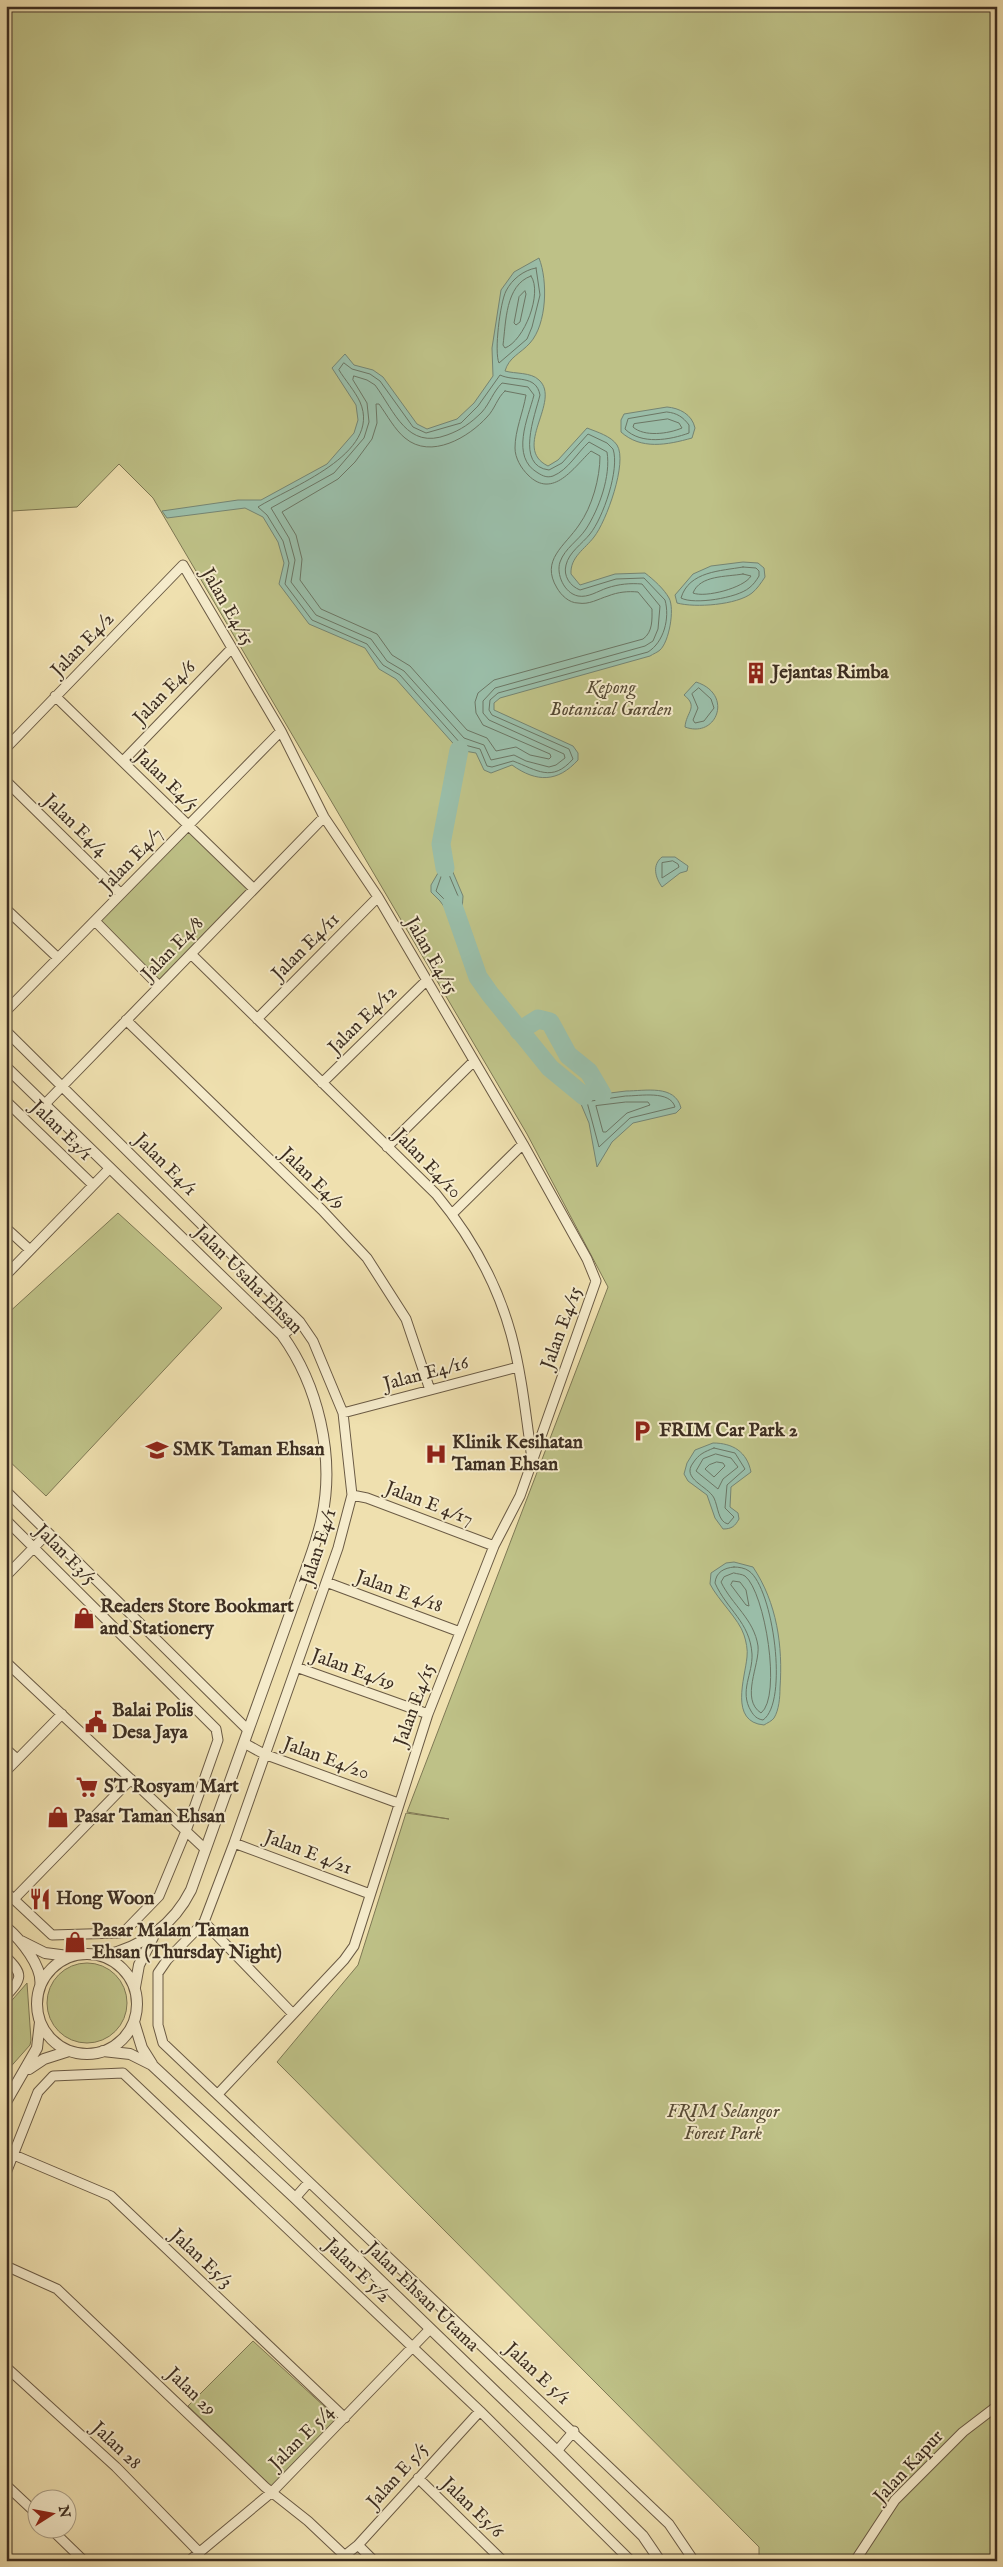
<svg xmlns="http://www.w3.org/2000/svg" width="1003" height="2567" font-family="'IM FELL English',serif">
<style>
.green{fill:#bec187;stroke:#7e7854}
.water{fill:#9abda8;stroke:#758472}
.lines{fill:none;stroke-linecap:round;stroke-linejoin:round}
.shore{stroke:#6c7664;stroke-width:1}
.river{stroke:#9abda8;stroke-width:19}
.minor-casing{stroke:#6a5a44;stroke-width:11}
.tertiary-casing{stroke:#6a5a44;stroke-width:12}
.minor{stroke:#f5ebcb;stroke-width:9}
.tertiary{stroke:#f5ebcb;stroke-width:10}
.labels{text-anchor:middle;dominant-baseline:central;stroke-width:4;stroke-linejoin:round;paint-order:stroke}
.street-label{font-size:19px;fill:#3d2e21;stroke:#f5ebcb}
.poi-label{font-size:19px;font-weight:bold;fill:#3d2e21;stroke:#f5ebcb;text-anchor:start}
.park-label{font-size:19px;font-style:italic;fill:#574b35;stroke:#f5ebcb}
</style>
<rect width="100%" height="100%" fill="#efe0af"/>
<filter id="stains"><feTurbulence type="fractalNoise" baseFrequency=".004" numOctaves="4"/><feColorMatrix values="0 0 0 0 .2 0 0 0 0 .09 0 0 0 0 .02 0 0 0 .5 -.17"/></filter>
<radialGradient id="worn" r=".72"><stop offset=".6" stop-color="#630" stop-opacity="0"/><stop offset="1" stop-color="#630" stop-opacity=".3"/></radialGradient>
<!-- green -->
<path class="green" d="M6,6H997V2561H759V2547L277,2062L358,1965L406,1813L449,1819L407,1812L608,1287L527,1134L153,498L119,464L77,507L12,511L6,515Z
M189,825L254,889L159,986L95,921Z
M118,1213L222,1308L46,1496L6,1458V1315Z
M47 2003a40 40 0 1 1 80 0a40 40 0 1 1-80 0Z
M27,1983L31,2040L30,2045L6,2072V2007Z
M253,2341L338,2419L272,2487L188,2406Z"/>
<!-- water -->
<path class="water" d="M539,258C548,281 547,324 530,343C520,354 509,357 505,371C515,374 531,372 539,380C562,401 511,448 548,466L558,460L587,428C597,432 611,436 617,445C628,462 606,522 594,537C585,549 570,557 571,574L580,585L615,574L645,573C654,580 664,589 669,598C675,609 669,642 660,650C658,652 653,654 650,656L500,698L494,703V710L573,746L578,753V760C558,782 537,783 512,765L491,773L484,770L476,753L459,750L396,679L379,669L365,648L309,624L279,584L284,563L278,542L263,517L245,508L167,518L162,511L238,500H261L327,464L354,433L358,420L356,405L332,368L345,354L354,365L373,370L383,377L417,424L427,429L457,419L474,403L493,376L492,348L501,290L514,272Z
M667,407C679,408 692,414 695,428L692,438C667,445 641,450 621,432V420L624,414Z
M743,562L758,563L764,568L765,577C761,583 757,589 752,593C737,605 695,608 677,603L675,595L693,574L711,566Z
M696,682C734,694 717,739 685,727C686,712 699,707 684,695Z
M441,844L463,896L461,926L455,922L440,901L431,892V885L438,873Z
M662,857H675L688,866L687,871L680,873L662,887C655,877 652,865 662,857Z
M626,1091C645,1091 675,1084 681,1108L676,1113L633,1123L612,1142L597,1167L589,1123L578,1097Z
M713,1443C733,1443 747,1452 751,1472L731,1487L730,1507L738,1513L739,1519C735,1526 732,1529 723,1529L715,1518L707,1495L688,1481L684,1474L687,1463L695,1450Z
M734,1562L753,1567C777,1603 783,1646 780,1688C780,1697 779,1710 774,1718C772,1721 767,1723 764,1725C729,1722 745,1678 747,1657C748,1650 746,1641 744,1635C739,1619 718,1600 710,1584L711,1573L726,1563Z"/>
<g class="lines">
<!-- shore -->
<path class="shore" d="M536,268L540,295L532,327L527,339L499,363C494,352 500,303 506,291C512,279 524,270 536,268Z
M531,276C543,293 524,341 505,348L503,345C506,323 505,285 531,276Z
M525,291L526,294L520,322L516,325L514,323L519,297Z
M344,363L352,369L370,374L380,381L413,427L426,433L461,423L478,406L500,375C515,382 536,374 540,395C535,415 515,466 549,470L562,463L588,434L607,443L613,449C620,469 603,518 590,534C582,544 569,552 566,565C563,576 570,586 580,590L616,579L644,578L665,600C670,618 664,642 648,652L498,693L490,700L489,710L492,715L569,749L573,759C552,783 537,770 513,761L492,767L487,766L480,749L461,744L400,675L383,665L367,644L312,620L285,584L289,563L283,541L267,515L258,507C288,488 383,454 360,402C355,391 345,380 339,370Z
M354,376L367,380L375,385C395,412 407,450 447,435C461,430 471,423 482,412C490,403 493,392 502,383L528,387L534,395C528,418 510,457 538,473C543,476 547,478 553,476C568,470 577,453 589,442L607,452C611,476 599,509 586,529C578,541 565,548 560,562C556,574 564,593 578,596C588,598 598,591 607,588C619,584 630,583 642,584L660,606L658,629L653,641L645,646L495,688L483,701V713L489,720L564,754L565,758L556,765L549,767L526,761L514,755L491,760L484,745L464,738L404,671L387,661L371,639L316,615L291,582L295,560L289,538L271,508L334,473L364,438L369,422L367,403L353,380Z
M505,391L526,395C523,413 515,430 515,448C515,458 521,468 528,475C553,500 574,467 591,451L600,456C600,478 592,507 579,525C565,546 540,560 557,588C561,595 569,603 578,603C589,605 598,599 608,596C618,592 628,591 638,592L652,609C652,619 653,632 643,639L494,680L478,693L475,702L476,713L483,725L550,754L551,757L549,759L530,755L516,747L496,751L487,738L467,730L410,666L392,655L377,634L321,609L300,580L302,559L296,535L282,512L338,479L355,462L372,439L377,423L376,404H379C387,415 395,430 405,438C431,460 469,437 487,417C495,409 497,398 505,391Z
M667,412C677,413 683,417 689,425V433C670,440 641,445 625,429L628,419Z
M668,419L679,423L682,428C668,434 644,437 633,427L634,424Z
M743,567L756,568L759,571V576C756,581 753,585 749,588C737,598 694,605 681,598C689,571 721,571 743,567Z
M743,574L751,576C744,588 705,598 693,593C700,575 726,577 743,574Z
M699,688L711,699L714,708L704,721L695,723L693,720L698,708L692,694Z
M673,861L678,864L679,867L662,878V863Z
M447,870L458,896L456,911L436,891L443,871Z
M626,1096C640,1096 670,1090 675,1107L630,1118L599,1147L587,1102Z
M626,1102H648L650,1105L627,1113L606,1132H603L596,1106Z
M714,1448L735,1453L745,1469L727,1485L725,1508L734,1517L728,1524C718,1522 718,1506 714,1498C708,1486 681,1479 693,1463C699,1454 704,1452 714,1448Z
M716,1454L731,1458L738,1467L723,1479L718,1489L696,1471L703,1459Z
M717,1462L723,1463L725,1466L714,1477L705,1469L709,1465Z
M734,1567C739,1567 745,1568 749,1571C773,1588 789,1702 763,1720C757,1719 754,1716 751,1711C739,1691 753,1674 752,1654C750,1622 727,1610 715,1583C716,1572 724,1568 734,1567Z
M734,1573C737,1574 742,1574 745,1576C765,1592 782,1697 761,1713C740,1699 760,1665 758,1646C754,1619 732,1605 721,1582L724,1577Z
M733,1581L740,1582L746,1590L749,1606L746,1605L731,1585Z"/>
<!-- river -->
<path class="river" d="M445,868L441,844L459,750
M452,903L478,977L490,994L550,1068L584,1096
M519,1031L538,1019L550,1022L568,1055L589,1072L602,1094"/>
<!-- minor casing -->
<g class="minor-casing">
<path id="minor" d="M55,696L254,889
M6,748L183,565L281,731L324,817L378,897L523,1144L587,1259L596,1281L520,1496L494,1546L428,1714L354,1946L344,1960L218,2094
M123,761L232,648
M6,781L121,894
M6,909L58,958
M95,921L159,986
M191,954L436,1194C470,1235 497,1283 511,1334C522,1375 526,1417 532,1459
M6,1011L281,731
M257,1019L378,897
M126,1020L322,1210L367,1258L406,1319L430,1390
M6,1031L300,1322L313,1341L343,1413L352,1495L338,1548L234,1843L204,1922L167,1960L158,1973V2025L163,2043L669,2524L694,2561
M322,1083L427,980
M6,1101L93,1185
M45,1104L324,817
M387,1147L474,1061
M452,1214L523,1144
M6,1228L30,1250
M6,1275L110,1168
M282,1335L300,1322
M343,1413L518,1367
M6,1491L247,1729
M352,1495L367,1498L494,1546
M6,1520L216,1729L218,1740L186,1831L159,1896L125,1931L119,1933L52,1935L6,1892
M6,1576L48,1533
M326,1582L460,1632
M6,1662L204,1848
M296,1667L428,1714
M244,1743L264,1754L398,1803
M6,1749L17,1759
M6,1771L62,1714
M234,1843L370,1894
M14,1899L131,1779
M204,1922L293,2014
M6,1957C24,1975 22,1978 6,1996
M14,2155L111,2196L345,2418
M6,2173L38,2092L53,2076L123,2073L480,2411L631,2561
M295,2198L309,2182
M6,2266L57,2289L265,2487L308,2521L344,2555
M6,2367L116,2467L200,2553
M557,2451L574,2431
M418,2478L503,2561
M6,2485L38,2515
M52,2530L84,2561
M358,2545L374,2561
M189,2561L272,2492L430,2329
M338,2561L358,2545L480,2411
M855,2561L895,2500L963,2432L997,2406"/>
</g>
<!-- tertiary casing -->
<g class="tertiary-casing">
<path id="tertiary" d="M6,1067L282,1335C318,1385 335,1456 322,1517C319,1532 314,1547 309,1561L191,1890C173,1926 141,1947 103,1956
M6,1927C20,1939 44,1967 40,1987
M21,1941L45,1953L68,1956
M37 2004a50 50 0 1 1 100 0a50 50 0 1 1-100 0Z
M135,1987L139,1965L153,1937
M134,2022L142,2048L152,2064
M103,2051L130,2054L152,2065L295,2198L557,2451L643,2536L660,2561
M29,2069L44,2059L69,2051
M6,2102L37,2048L40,2022"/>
</g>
<!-- minor -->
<use href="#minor" class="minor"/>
<!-- tertiary -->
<use href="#tertiary" class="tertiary"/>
</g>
<!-- icons -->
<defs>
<g id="building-bare" transform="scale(1.725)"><path d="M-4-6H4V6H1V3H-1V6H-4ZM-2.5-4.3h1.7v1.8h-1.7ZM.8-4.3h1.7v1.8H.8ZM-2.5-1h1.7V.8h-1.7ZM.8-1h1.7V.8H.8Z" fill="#8f2418" stroke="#f5ebcb" stroke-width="2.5" paint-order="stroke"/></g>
<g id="parking-bare" transform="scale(1.725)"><path d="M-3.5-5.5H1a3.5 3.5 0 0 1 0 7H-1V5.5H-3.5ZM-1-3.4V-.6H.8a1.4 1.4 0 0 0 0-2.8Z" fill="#8f2418" stroke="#f5ebcb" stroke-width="2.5" paint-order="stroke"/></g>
<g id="school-bare" transform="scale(1.725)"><path d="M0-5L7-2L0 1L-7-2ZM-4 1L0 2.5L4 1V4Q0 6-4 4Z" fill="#8f2418" stroke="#f5ebcb" stroke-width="2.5" paint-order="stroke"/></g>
<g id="hospital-bare" transform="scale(1.725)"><path d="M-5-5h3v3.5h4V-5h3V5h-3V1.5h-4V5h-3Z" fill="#8f2418" stroke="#f5ebcb" stroke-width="2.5" paint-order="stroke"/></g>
<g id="shop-bare" transform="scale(1.725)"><path d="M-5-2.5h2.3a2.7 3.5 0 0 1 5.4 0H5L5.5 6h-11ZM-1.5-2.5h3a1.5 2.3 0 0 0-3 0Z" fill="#8f2418" stroke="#f5ebcb" stroke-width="2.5" paint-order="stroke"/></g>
<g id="civic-bare" transform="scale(1.725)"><path d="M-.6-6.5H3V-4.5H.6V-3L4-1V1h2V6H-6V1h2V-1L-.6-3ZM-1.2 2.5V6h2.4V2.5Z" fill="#8f2418" stroke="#f5ebcb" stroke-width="2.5" paint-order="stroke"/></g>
<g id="supermarket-bare" transform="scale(1.725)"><path d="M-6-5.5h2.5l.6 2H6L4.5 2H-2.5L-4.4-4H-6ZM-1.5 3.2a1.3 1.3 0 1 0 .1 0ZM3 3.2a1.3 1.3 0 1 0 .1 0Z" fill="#8f2418" stroke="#f5ebcb" stroke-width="2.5" paint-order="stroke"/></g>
<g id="restaurant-bare" transform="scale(1.725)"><path d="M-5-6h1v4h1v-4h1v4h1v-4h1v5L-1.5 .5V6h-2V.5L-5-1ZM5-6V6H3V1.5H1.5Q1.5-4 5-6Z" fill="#8f2418" stroke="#f5ebcb" stroke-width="2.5" paint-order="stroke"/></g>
</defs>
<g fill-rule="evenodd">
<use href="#building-bare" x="756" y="673"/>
<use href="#parking-bare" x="642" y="1431"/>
<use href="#school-bare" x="157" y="1450"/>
<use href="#hospital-bare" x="436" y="1454"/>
<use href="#shop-bare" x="84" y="1618"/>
<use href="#civic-bare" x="96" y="1722"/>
<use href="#supermarket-bare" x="87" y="1787"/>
<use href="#shop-bare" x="58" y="1817"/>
<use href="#restaurant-bare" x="40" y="1899"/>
<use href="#shop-bare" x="75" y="1942"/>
</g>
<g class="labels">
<!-- street labels -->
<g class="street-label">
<text transform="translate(227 607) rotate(60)">Jalan E4/15</text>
<text transform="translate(83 645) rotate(-46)">Jalan E4/2</text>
<text transform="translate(165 693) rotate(-46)">Jalan E4/6</text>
<text transform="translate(166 781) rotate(44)">Jalan E4/5</text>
<text transform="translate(75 826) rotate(44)">Jalan E4/4</text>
<text transform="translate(132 860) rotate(-46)">Jalan E4/7</text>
<text transform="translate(306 947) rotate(-45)">Jalan E4/11</text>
<text transform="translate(173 949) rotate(-46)">Jalan E4/8</text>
<text transform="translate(431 956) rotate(60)">Jalan E4/15</text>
<text transform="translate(363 1020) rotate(-45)">Jalan E4/12</text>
<text transform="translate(61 1131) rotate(44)">Jalan E3/1</text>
<text transform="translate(427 1164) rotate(46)">Jalan E4/10</text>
<text transform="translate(165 1165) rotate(45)">Jalan E4/1</text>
<text transform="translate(312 1179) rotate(44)">Jalan E4/9</text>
<text transform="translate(248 1280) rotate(45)">Jalan Usaha Ehsan</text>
<text transform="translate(562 1328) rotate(-70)">Jalan E4/15</text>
<text transform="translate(426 1374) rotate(-15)">Jalan E4/16</text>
<text transform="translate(429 1504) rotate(21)">Jalan E 4/17</text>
<text transform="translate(319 1547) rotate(-72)">Jalan E4/1</text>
<text transform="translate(65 1555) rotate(45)">Jalan E3/5</text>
<text transform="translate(399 1592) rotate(20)">Jalan E 4/18</text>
<text transform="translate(353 1670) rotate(20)">Jalan E4/19</text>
<text transform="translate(415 1705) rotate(-70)">Jalan E4/15</text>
<text transform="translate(326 1759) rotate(20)">Jalan E4/20</text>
<text transform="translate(308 1853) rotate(21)">Jalan E 4/21</text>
<text transform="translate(201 2259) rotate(43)">Jalan E5/3</text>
<text transform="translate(357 2271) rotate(44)">Jalan E 5/2</text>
<text transform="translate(422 2297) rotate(44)">Jalan Ehsan Utama</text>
<text transform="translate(537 2374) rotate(43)">Jalan E 5/1</text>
<text transform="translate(191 2392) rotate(44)">Jalan 29</text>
<text transform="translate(302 2438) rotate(-45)">Jalan E 5/4</text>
<text transform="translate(116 2446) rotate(43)">Jalan 28</text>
<text transform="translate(909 2467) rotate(-47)">Jalan Kapur</text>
<text transform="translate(398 2476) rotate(-48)">Jalan E 5/5</text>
<text transform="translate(472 2508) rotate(44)">Jalan E5/6</text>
</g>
<!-- poi labels -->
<g class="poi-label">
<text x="772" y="673">Jejantas Rimba</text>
<text x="659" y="1431">FRIM Car Park 2</text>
<text x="452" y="1443">Klinik Kesihatan<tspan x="452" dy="22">Taman Ehsan</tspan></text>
<text x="173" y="1450">SMK Taman Ehsan</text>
<text x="100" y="1607">Readers Store Bookmart<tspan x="100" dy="22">and Stationery</tspan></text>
<text x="112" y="1711">Balai Polis<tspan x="112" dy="22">Desa Jaya</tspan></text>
<text x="104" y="1787">ST Rosyam Mart</text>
<text x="74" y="1817">Pasar Taman Ehsan</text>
<text x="56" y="1899">Hong Woon</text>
<text x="92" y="1931">Pasar Malam Taman<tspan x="92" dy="22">Ehsan (Thursday Night)</tspan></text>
</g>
<!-- park labels -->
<g class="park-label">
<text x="611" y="688">Kepong<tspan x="611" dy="22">Botanical Garden</tspan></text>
<text x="723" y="2112">FRIM Selangor<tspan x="723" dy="22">Forest Park</tspan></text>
</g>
</g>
<!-- margin -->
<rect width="1003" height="2567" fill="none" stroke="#efe0af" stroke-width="25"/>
<rect x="8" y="8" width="988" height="2552" fill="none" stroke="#3d2e21" stroke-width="2.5"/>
<rect x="12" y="12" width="978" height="2542" fill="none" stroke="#3d2e21"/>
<!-- north arrow -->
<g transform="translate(52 2514) rotate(79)"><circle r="24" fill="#f5ebcb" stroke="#ab9f87"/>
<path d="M0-4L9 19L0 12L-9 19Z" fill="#8f2418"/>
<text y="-8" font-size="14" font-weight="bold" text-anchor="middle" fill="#3d2e21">N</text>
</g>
<rect width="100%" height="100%" filter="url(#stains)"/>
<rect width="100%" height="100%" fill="url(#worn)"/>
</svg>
